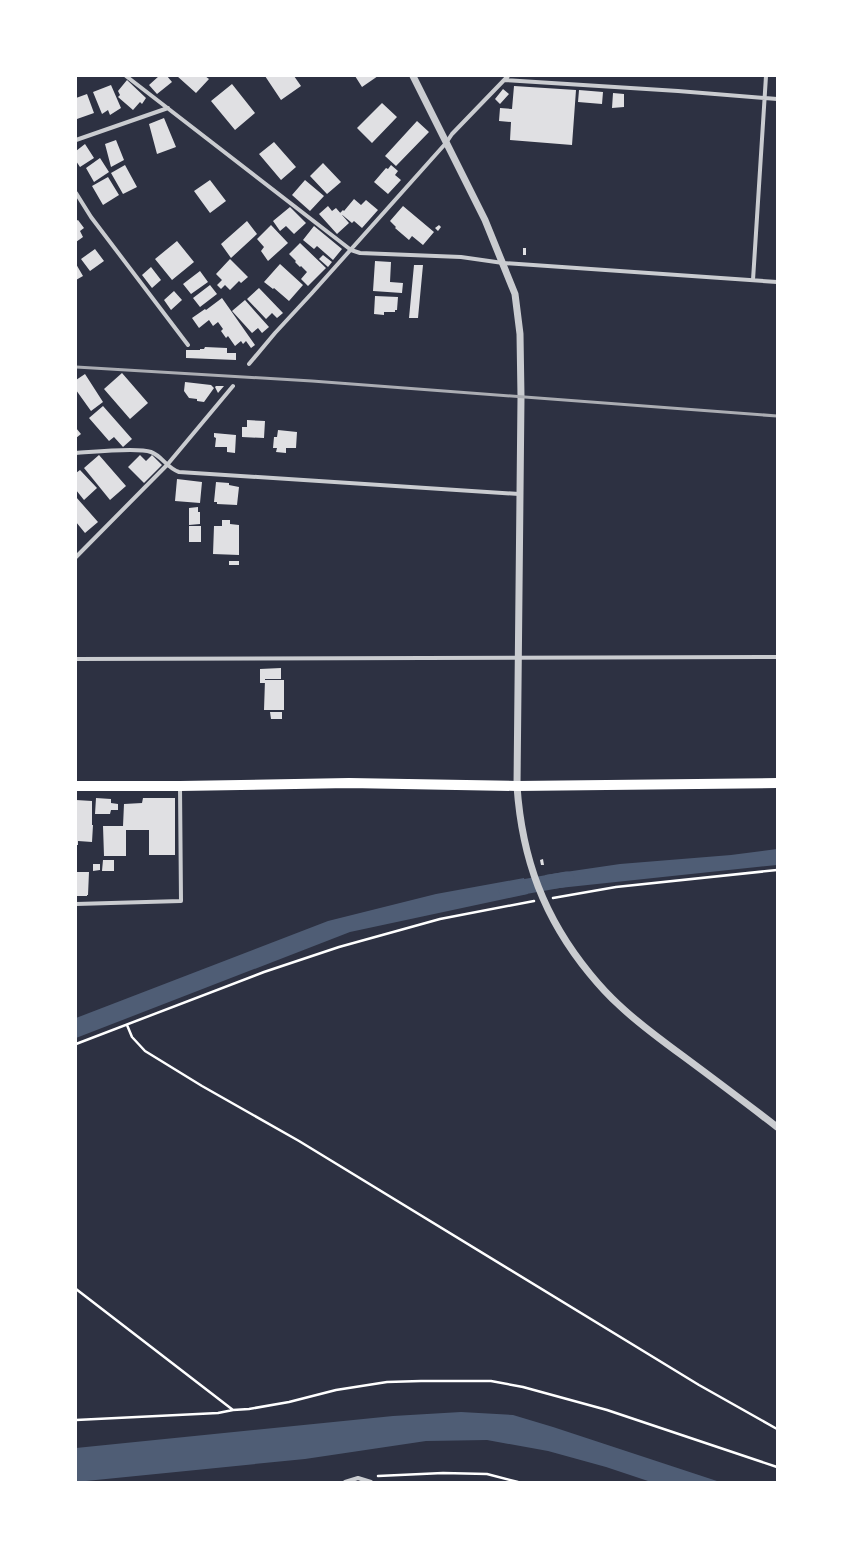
<svg xmlns="http://www.w3.org/2000/svg" width="853" height="1558" font-family="Montserrat,sans-serif">
<style>
.water{fill:#4f5d75}
.lines{fill:none;stroke-linecap:round;stroke-linejoin:round}
.canal{stroke:#4f5d75;stroke-width:15}
.building{fill:#e0e0e3}
.path{stroke:#fff;stroke-width:2.5}
.minor{stroke:#caccd0;stroke-width:4}
.tertiary{stroke:#caccd0;stroke-width:7}
.primary{stroke:#fff;stroke-width:10}
.rail{stroke:#abadb3;stroke-width:3}
</style>
<rect width="100%" height="100%" fill="#2d3142"/>
<!-- water -->
<path class="water" d="M777,849V865L550,889L545,875L620,864L731,855Z
M524,878L528,894L350,932L76,1038V1018L328,921L436,894Z
M461,1412L513,1415L553,1427L720,1482H651L606,1467L548,1451L487,1440L426,1441L305,1459L76,1482V1448L393,1416Z"/>
<g class="lines">
<!-- canal -->
<path class="canal" d="M506,890L567,879"/>
</g>
<!-- building -->
<path class="building" d="M159,76H167L172,82L157,94L149,85Z
M177,76H205L209,79L196,93Z
M265,76H294L301,86L281,100Z
M355,76H378L362,87Z
M127,80L146,98L142,104L140,102L133,110L118,97L120,95L118,91Z
M232,84L255,113L235,130L211,101Z
M111,85L121,108L110,115L108,110L102,114L93,92Z
M514,86L576,90L572,145L510,140L511,122L499,121L500,108L512,109Z
M503,89L509,94L500,104L495,99Z
M579,90L603,92L602,104L578,102Z
M613,93L624,94V107L612,108Z
M87,94L94,113L77,119L76,98Z
M382,103L397,117L372,143L357,128Z
M164,118L176,147L157,154L149,124Z
M417,121L429,132L396,166L385,156Z
M116,140L124,160L111,167L105,144Z
M274,142L296,167L281,180L259,154Z
M85,144L94,158L80,167L76,161V151Z
M100,158L109,172L94,182L86,168Z
M323,163L341,182L327,194L310,176Z
M125,165L137,187L123,194L111,173Z
M391,165L398,171L395,175L401,180L388,194L374,182L386,168L388,169Z
M108,177L119,195L103,205L92,186Z
M210,180L226,201L210,213L194,191Z
M305,180L324,196L310,211L292,195Z
M354,199L361,205L366,200L378,210L362,228L354,221L352,223L340,213L343,210L344,211Z
M328,206L332,211L336,208L349,223L337,234L319,214Z
M403,206L434,232L423,245L412,236L409,240L395,228L396,227L390,221Z
M290,207L306,223L294,234L286,226L280,231L273,221Z
M78,220L84,228L80,231L83,237L76,242V221Z
M247,221L257,234L231,258L221,244Z
M271,225L288,243L268,261L261,251L264,247L257,239Z
M439,225L441,227L438,231L435,228Z
M314,226L342,249L333,260L317,246L314,249L303,240Z
M177,241L194,262L172,280L155,259Z
M300,243L326,268L308,286L301,279L307,272L301,266L300,267L295,262L296,261L289,254Z
M523,248H526V255H523Z
M95,249L104,261L90,271L81,259Z
M323,255L332,262L328,267L319,259Z
M230,259L248,277L241,283L239,281L230,290L225,285L221,289L217,285L222,280L216,274Z
M375,261L391,262L390,282L403,283L402,293L373,291Z
M76,264L83,276L76,280Z
M280,264L303,285L289,301L274,288L273,289L264,282Z
M414,265H423L418,318H409Z
M151,267L161,280L152,288L142,275Z
M200,271L208,282L191,294L183,284Z
M210,285L217,294L200,307L193,298Z
M259,288L283,313L277,318L272,313L266,319L247,299Z
M174,291L182,300L171,310L164,300Z
M375,296L398,297L397,310H395V312H384V315L374,314Z
M222,298L255,345L251,348L246,341L243,344L241,341L235,346L228,336L226,338L221,331L223,329L218,322L213,326L209,320L199,328L192,318L205,309L206,310Z
M245,300L269,327L262,333L258,328L252,333L232,311Z
M205,347L227,348V353H236V360L186,358V350H200V349H204Z
M122,373L148,403L130,419L104,389Z
M85,374L103,402L91,411L76,390V380Z
M185,382L211,385L214,388L204,402L197,401V399L189,398L184,391Z
M216,386H224L218,393L215,387Z
M103,406L132,439L123,447L114,437L109,441L89,418Z
M247,420L265,421L264,438L242,437V427H247Z
M76,428L81,434L76,438Z
M278,430L297,432L296,448H286V453L276,452L277,448H273L274,437H277Z
M214,433L236,435L235,453L227,452V447H215L216,438L214,437Z
M99,455L126,486L110,500L84,468Z
M140,455L146,461L152,455L162,465L144,483L128,467Z
M80,470L97,488L84,500L76,490V473Z
M177,479L202,482L200,503L175,501Z
M216,482L229,483V485L239,487L237,505L217,504V502H214Z
M76,497L98,522L85,533L76,522Z
M198,507V512H200V524L189,525V508Z
M222,520H230V524L239,525V555L213,554L214,526H222Z
M189,526H201V542H189Z
M229,561H239V565H229Z
M281,668V679H265V683H260V669Z
M265,680H284V710H264Z
M270,712H282V719H271Z
M96,798L111,799V803L118,804V810H111L110,814H95Z
M143,798H175V855H149V830H126V856H104L103,826H123L124,804L142,803Z
M76,800L92,801V825H93L92,842L78,841V845H76Z
M543,859L544,865H541L540,860Z
M103,860H114V871H102Z
M93,864H100V870L93,871Z
M76,872H89L88,895H87V896H77L76,894Z"/>
<g class="lines">
<!-- path -->
<path class="path" d="M553,898L616,887L777,870
M127,1025L132,1037L145,1051L202,1086L299,1141L699,1385L777,1429
M76,1044L264,972L339,947L440,919L534,901
M76,1289L233,1410L249,1409L289,1402L336,1390L387,1382L421,1381H491L523,1387L607,1410L777,1467
M76,1420L218,1413L233,1410
M378,1476L443,1473L487,1474L518,1482"/>
<!-- minor -->
<path class="minor" d="M126,76L351,250L360,253L461,257L503,263L777,282
M505,80L678,91L777,99
M76,140L168,108
M76,193L91,217L188,345
M753,280L766,76
M249,364L275,333L312,293L446,143L452,134L508,76
M76,453C93,452 137,447 151,452C162,456 167,468 179,472L519,494
M76,557L167,465L233,386
M76,659L777,657
M76,904L181,901L180,787
M345,1482L358,1478L371,1482"/>
<!-- tertiary -->
<path class="tertiary" d="M413,76L485,220L515,294L520,334L521,397L517,786C522,859 544,918 590,974C599,985 609,996 619,1005C639,1024 661,1040 683,1056C714,1079 746,1103 777,1127"/>
<!-- primary -->
<path class="primary" d="M76,786H180L349,783L517,786L777,783"/>
<!-- rail -->
<path class="rail" d="M76,367L312,381L777,416"/>
</g>
<!-- border -->
<rect width="853" height="1558" fill="none" stroke="#ffffff" stroke-width="154"/>
</svg>
